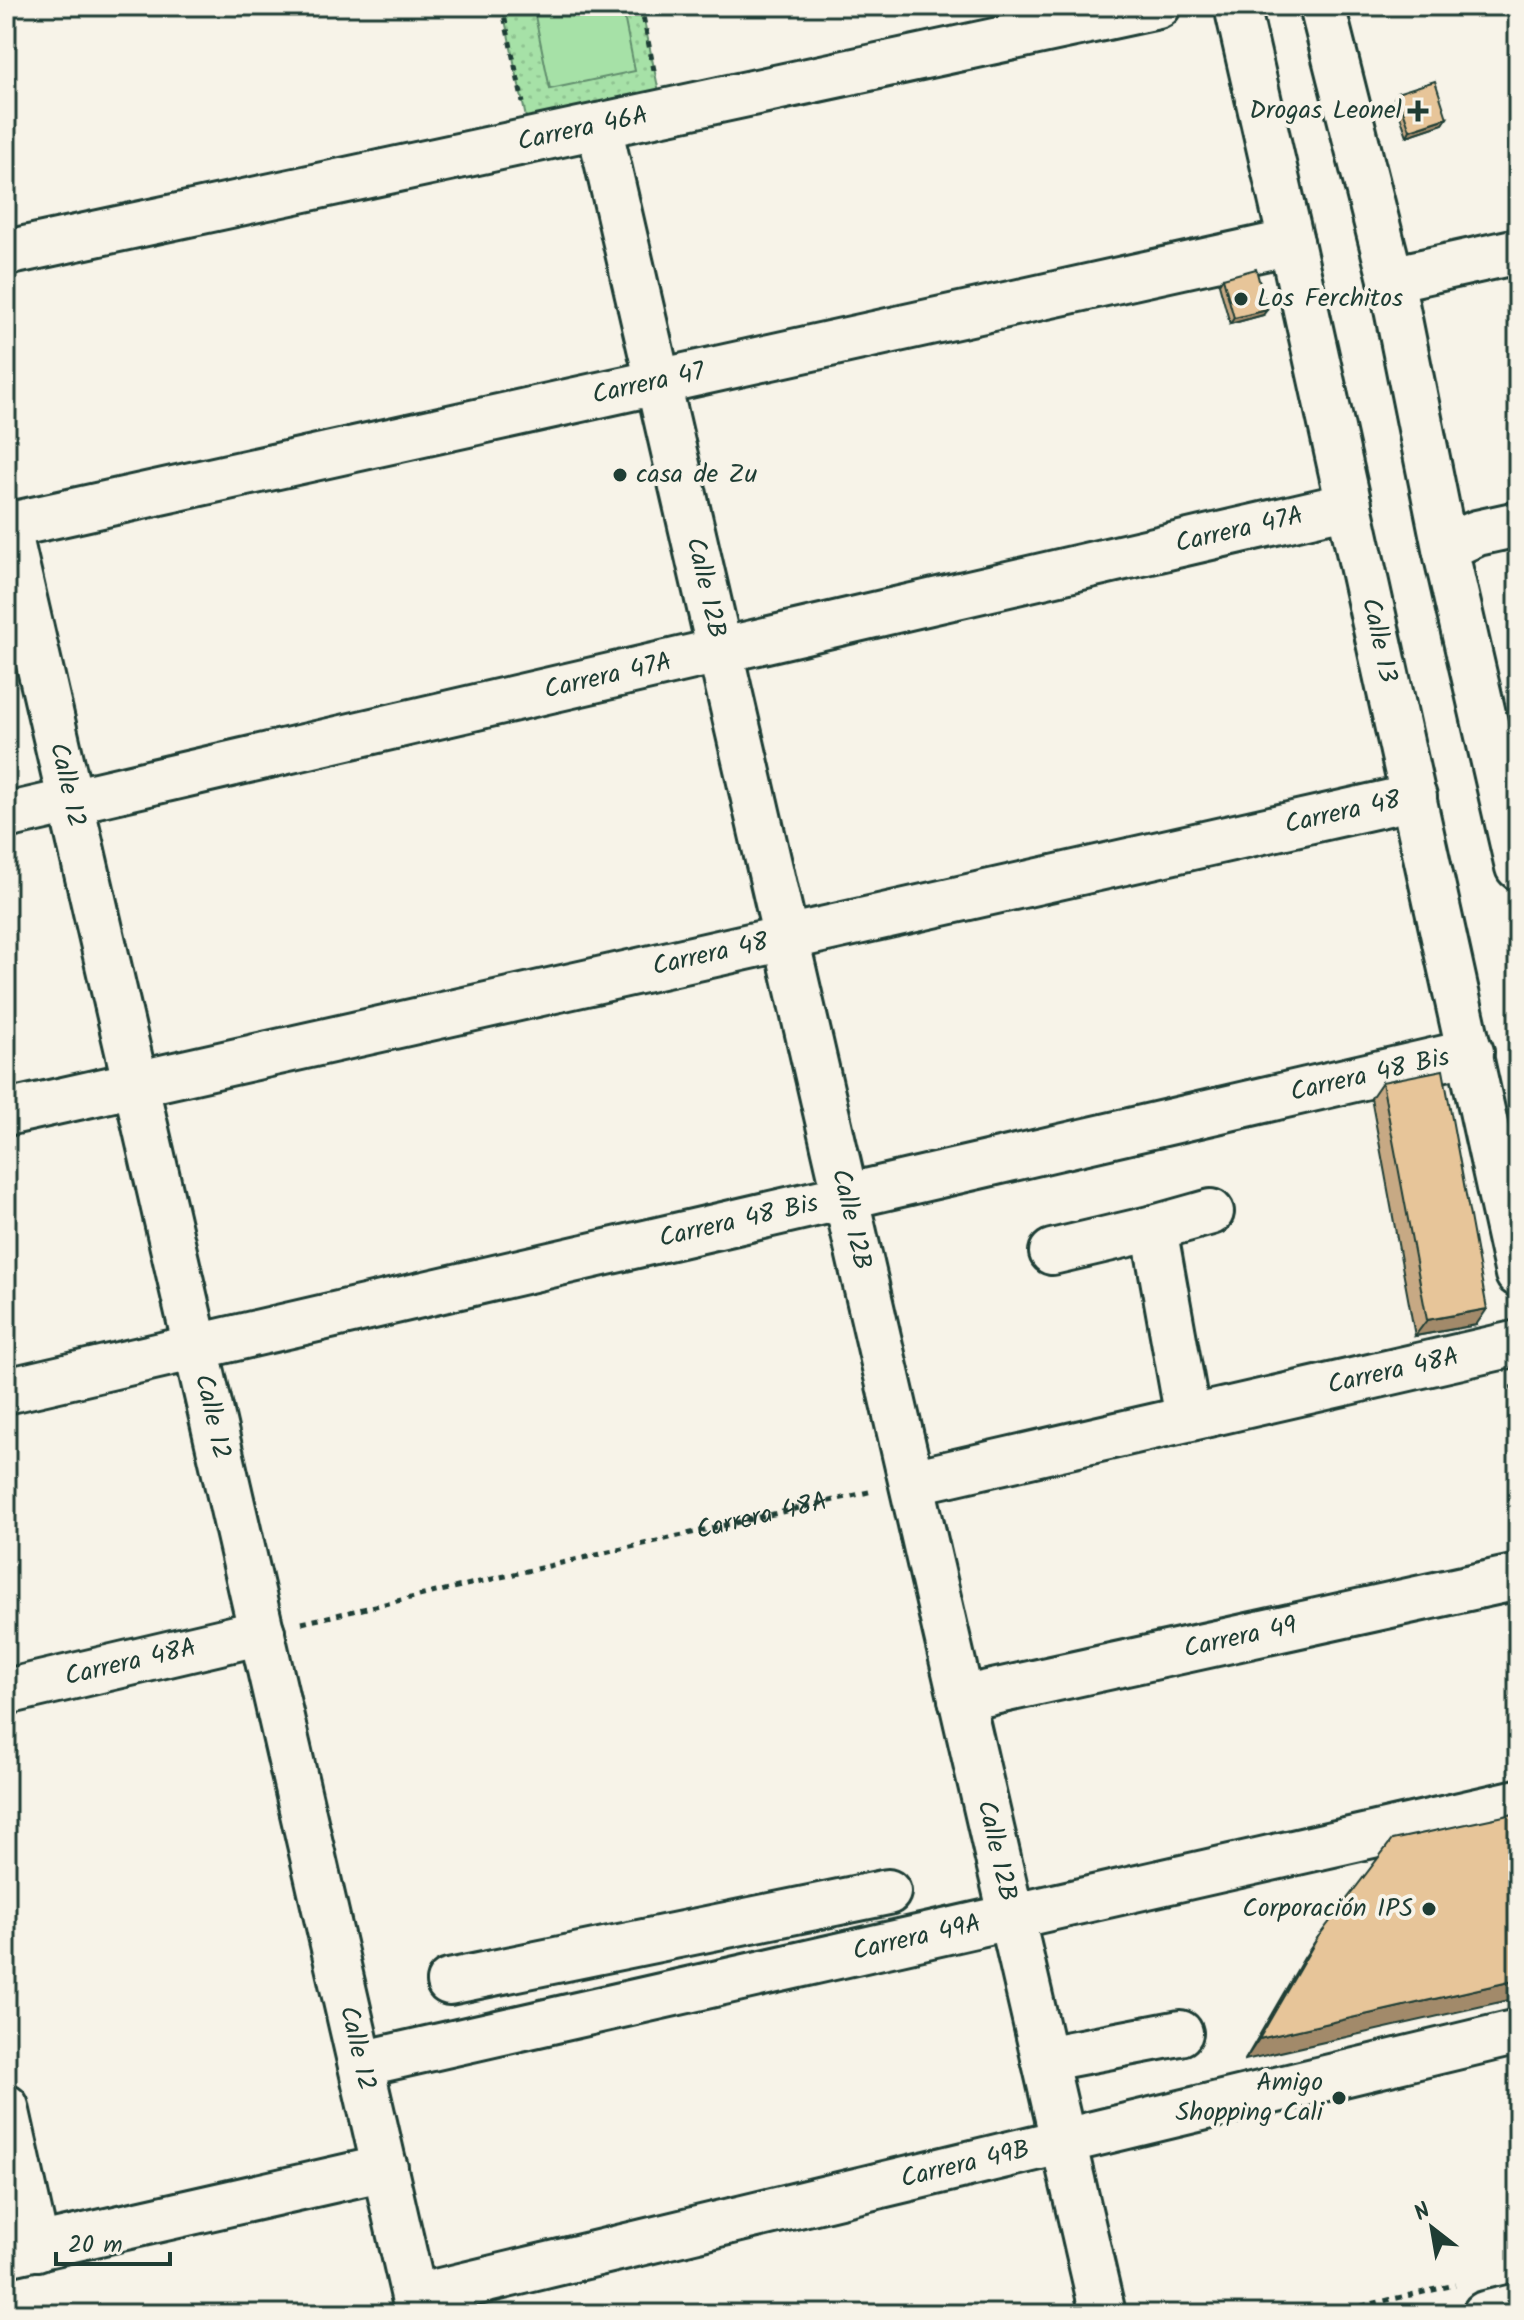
<svg xmlns="http://www.w3.org/2000/svg" width="1524" height="2320" font-family="Kalam,sans-serif">
<style>
.park{fill:url(#park-dots);stroke:#628f6e;stroke-width:2}
.garden{fill:#a6e1a7;stroke:#628f6e;stroke-width:2}
.lines{fill:none;stroke-linecap:round;stroke-linejoin:round}
.minor-casing{stroke:#1f3d34;stroke-width:50}
.major-casing{stroke:#1f3d34;stroke-width:50}
.path{stroke:#1f3d34;stroke-width:5;stroke-dasharray:6 6;stroke-linecap:butt}
.minor{stroke:#f7f3e8;stroke-width:44}
.major{stroke:#f7f3e8;stroke-width:44}
.wall{fill:#c7a984;stroke:#1f3d34;stroke-width:2}
.shaded-wall{fill:#a28a6b;stroke:#1f3d34;stroke-width:2}
.building{fill:#e7c599;stroke:#1f3d34;stroke-width:2}
.poi-dot{fill:#1f3d34;stroke:#f7f3e8;stroke-width:3}
.labels{text-anchor:middle;dominant-baseline:central;stroke-width:8;stroke-linejoin:round;paint-order:stroke}
.poi-label{font-size:26px;fill:#1f3d34;stroke:#f7f3e8;text-anchor:end}
.street-label{font-size:26px;fill:#1f3d34;stroke:#f7f3e8}
</style>
<defs>
<pattern id="park-dots" width="8" height="8" patternUnits="userSpaceOnUse" patternTransform="scale(2)"><rect width="8" height="8" fill="#a6e1a7"/><path d="M2 2h.1M6 6h.1" fill="none" stroke="#8ec290" stroke-width="1.8" stroke-linecap="round"/></pattern>
</defs>
<rect width="100%" height="100%" fill="#f7f3e8"/>
<filter id="ink" filterUnits="userSpaceOnUse"><feTurbulence type="fractalNoise" baseFrequency=".0125" numOctaves="2"/><feDisplacementMap in="SourceGraphic" scale="16" xChannelSelector="R" yChannelSelector="G"/><feConvolveMatrix kernelMatrix="1 2 1 2 8 2 1 2 1" color-interpolation-filters="sRGB"/></filter>
<g filter="url(#ink)">
<!-- park -->
<path class="park" d="M502,6H641L663,111L531,141Z"/>
<!-- garden -->
<path class="garden" d="M533,6H622L635,71L550,89Z"/>
<g class="lines">
<!-- minor casing -->
<g class="minor-casing">
<g id="minor">
<path id="s2" d="M599,126L1103,2314"/>
<path id="s3" d="M6,253L1158,6"/>
<path d="M1391,279L1518,251"/>
<path id="s4" d="M6,520L418,2314"/>
<path id="s5" d="M6,526L1291,242"/>
<path d="M1445,548L1477,533L1518,524"/>
<path id="s6" d="M6,816L1349,505"/>
<path id="s7" d="M6,1113L1414,797"/>
<path d="M1154,1228L1188,1418"/>
<path d="M1052,1252L1154,1228L1211,1212"/>
<path id="s8" d="M6,1391L1471,1052"/>
<path id="s9" d="M912,1482L1518,1343"/>
<path id="s10" d="M6,1692L262,1632"/>
<path id="s11" d="M961,1699L1518,1577"/>
<path d="M449,1982L888,1892"/>
<path d="M1044,2059L1180,2033"/>
<path id="s12" d="M361,2064L1518,1802"/>
<path d="M6,2107L37,2248"/>
<path d="M6,2254L385,2168"/>
<path id="s13" d="M415,2297L1518,2032"/>
</g>
</g>
<!-- major casing -->
<g class="major-casing">
<g id="major">
<path id="s14" d="M1237,6L1291,242L1518,1274"/>
<path d="M1322,6L1391,279L1445,548L1518,867"/>
<path d="M1485,2314L1518,2306"/>
</g>
</g>
<!-- path -->
<g class="path">
<path d="M502,6L523,103"/>
<path d="M641,6L655,75"/>
<path d="M1512,1385L1518,1413"/>
<path id="s1" d="M302,1623L873,1491"/>
<path d="M1326,2314L1455,2285"/>
</g>
<!-- minor -->
<use href="#minor" class="minor"/>
<!-- major -->
<use href="#major" class="major"/>
</g>
<!-- wall -->
<path class="wall" d="M1397,93L1447,118L1443,124L1407,136L1394,98Z
M1223,278L1263,315L1230,324L1219,284Z
M1382,1082L1476,1325L1415,1336L1371,1098Z
M1518,1813L1245,2060L1304,1958L1318,1937Z"/>
<!-- shaded-wall -->
<path class="shaded-wall" d="M1447,118L1443,124L1407,136L1410,130Z
M1267,310L1263,315L1230,324L1234,318Z
M1487,1309L1476,1325L1415,1336L1427,1320Z
M1518,1980V1998L1245,2060L1259,2039Z"/>
<!-- building -->
<path class="building" d="M1435,81L1447,118L1410,130L1397,93Z
M1256,269L1267,310L1234,318L1223,278Z
M1443,1070L1487,1309L1427,1320L1382,1082Z
M1518,1813V1980L1259,2039L1318,1937L1392,1840Z"/>
</g>
<!-- markers -->
<g class="poi-dot">
<path d="M1414 99h8v8h8v8h-8v8h-8v-8h-8v-8h8z"/>
<circle cx="1241" cy="299" r="8"/>
<circle cx="620" cy="475" r="8"/>
<circle cx="1429" cy="1909" r="8"/>
<circle cx="1339" cy="2098" r="8"/>
</g>
<g class="labels">
<!-- poi labels -->
<g class="poi-label">
<text x="1402" y="111">Drogas Leonel</text>
<text x="1257" y="299" text-anchor="start">Los Ferchitos</text>
<text x="636" y="475" text-anchor="start">casa de Zu</text>
<text x="1413" y="1909">Corporación IPS</text>
<text x="1323" y="2083">Amigo<tspan x="1323" dy="30">Shopping Cali</tspan></text>
</g>
<!-- street labels -->
<g class="street-label">
<text stroke="none"><textPath href="#s3" startOffset="590">Carrera 46A</textPath></text>
<text stroke="none"><textPath href="#s5" startOffset="658">Carrera 47</textPath></text>
<text stroke="none"><textPath href="#s6" startOffset="1266">Carrera 47A</textPath></text>
<text stroke="none"><textPath href="#s2" startOffset="474">Calle 12B</textPath></text>
<text stroke="none"><textPath href="#s14" startOffset="650">Calle 13</textPath></text>
<text stroke="none"><textPath href="#s6" startOffset="618">Carrera 47A</textPath></text>
<text stroke="none"><textPath href="#s4" startOffset="272">Calle 12</textPath></text>
<text stroke="none"><textPath href="#s7" startOffset="1370">Carrera 48</textPath></text>
<text stroke="none"><textPath href="#s7" startOffset="722">Carrera 48</textPath></text>
<text stroke="none"><textPath href="#s8" startOffset="1400">Carrera 48 Bis</textPath></text>
<text stroke="none"><textPath href="#s2" startOffset="1122">Calle 12B</textPath></text>
<text stroke="none"><textPath href="#s8" startOffset="752">Carrera 48 Bis</textPath></text>
<text stroke="none"><textPath href="#s9" startOffset="494">Carrera 48A</textPath></text>
<text stroke="none"><textPath href="#s4" startOffset="920">Calle 12</textPath></text>
<text stroke="none"><textPath href="#s1" startOffset="472">Carrera 48A</textPath></text>
<text stroke="none"><textPath href="#s11" startOffset="286">Carrera 49</textPath></text>
<text stroke="none"><textPath href="#s10" startOffset="128">Carrera 48A</textPath></text>
<text stroke="none"><textPath href="#s2" startOffset="1770">Calle 12B</textPath></text>
<text stroke="none"><textPath href="#s12" startOffset="570">Carrera 49A</textPath></text>
<text stroke="none"><textPath href="#s4" startOffset="1568">Calle 12</textPath></text>
<text stroke="none"><textPath href="#s13" startOffset="566">Carrera 49B</textPath></text>
</g>
</g>
<!-- margin -->
<rect width="1524" height="2320" fill="none" stroke="#f7f3e8" stroke-width="32"/>
<rect x="16" y="16" width="1492" height="2288" fill="none" stroke="#1f3d34" stroke-width="3" filter="url(#ink)"/>
<!-- north arrow -->
<g transform="translate(1432 2228) rotate(329)" stroke="#f7f3e8" stroke-width="6" paint-order="stroke">
<path d="M0-6L14 30L0 20L-14 30Z" fill="#1f3d34"/>
<text y="-12" font-size="22" font-weight="bold" text-anchor="middle" fill="#1f3d34">N</text>
</g>
<!-- scale -->
<path d="M56 2252v12h114v-12" fill="none" stroke="#1f3d34" stroke-width="4"/>
<text x="68" y="2252" font-size="24" fill="#1f3d34" stroke="#f7f3e8" stroke-width="6" paint-order="stroke">20 m</text>
</svg>
